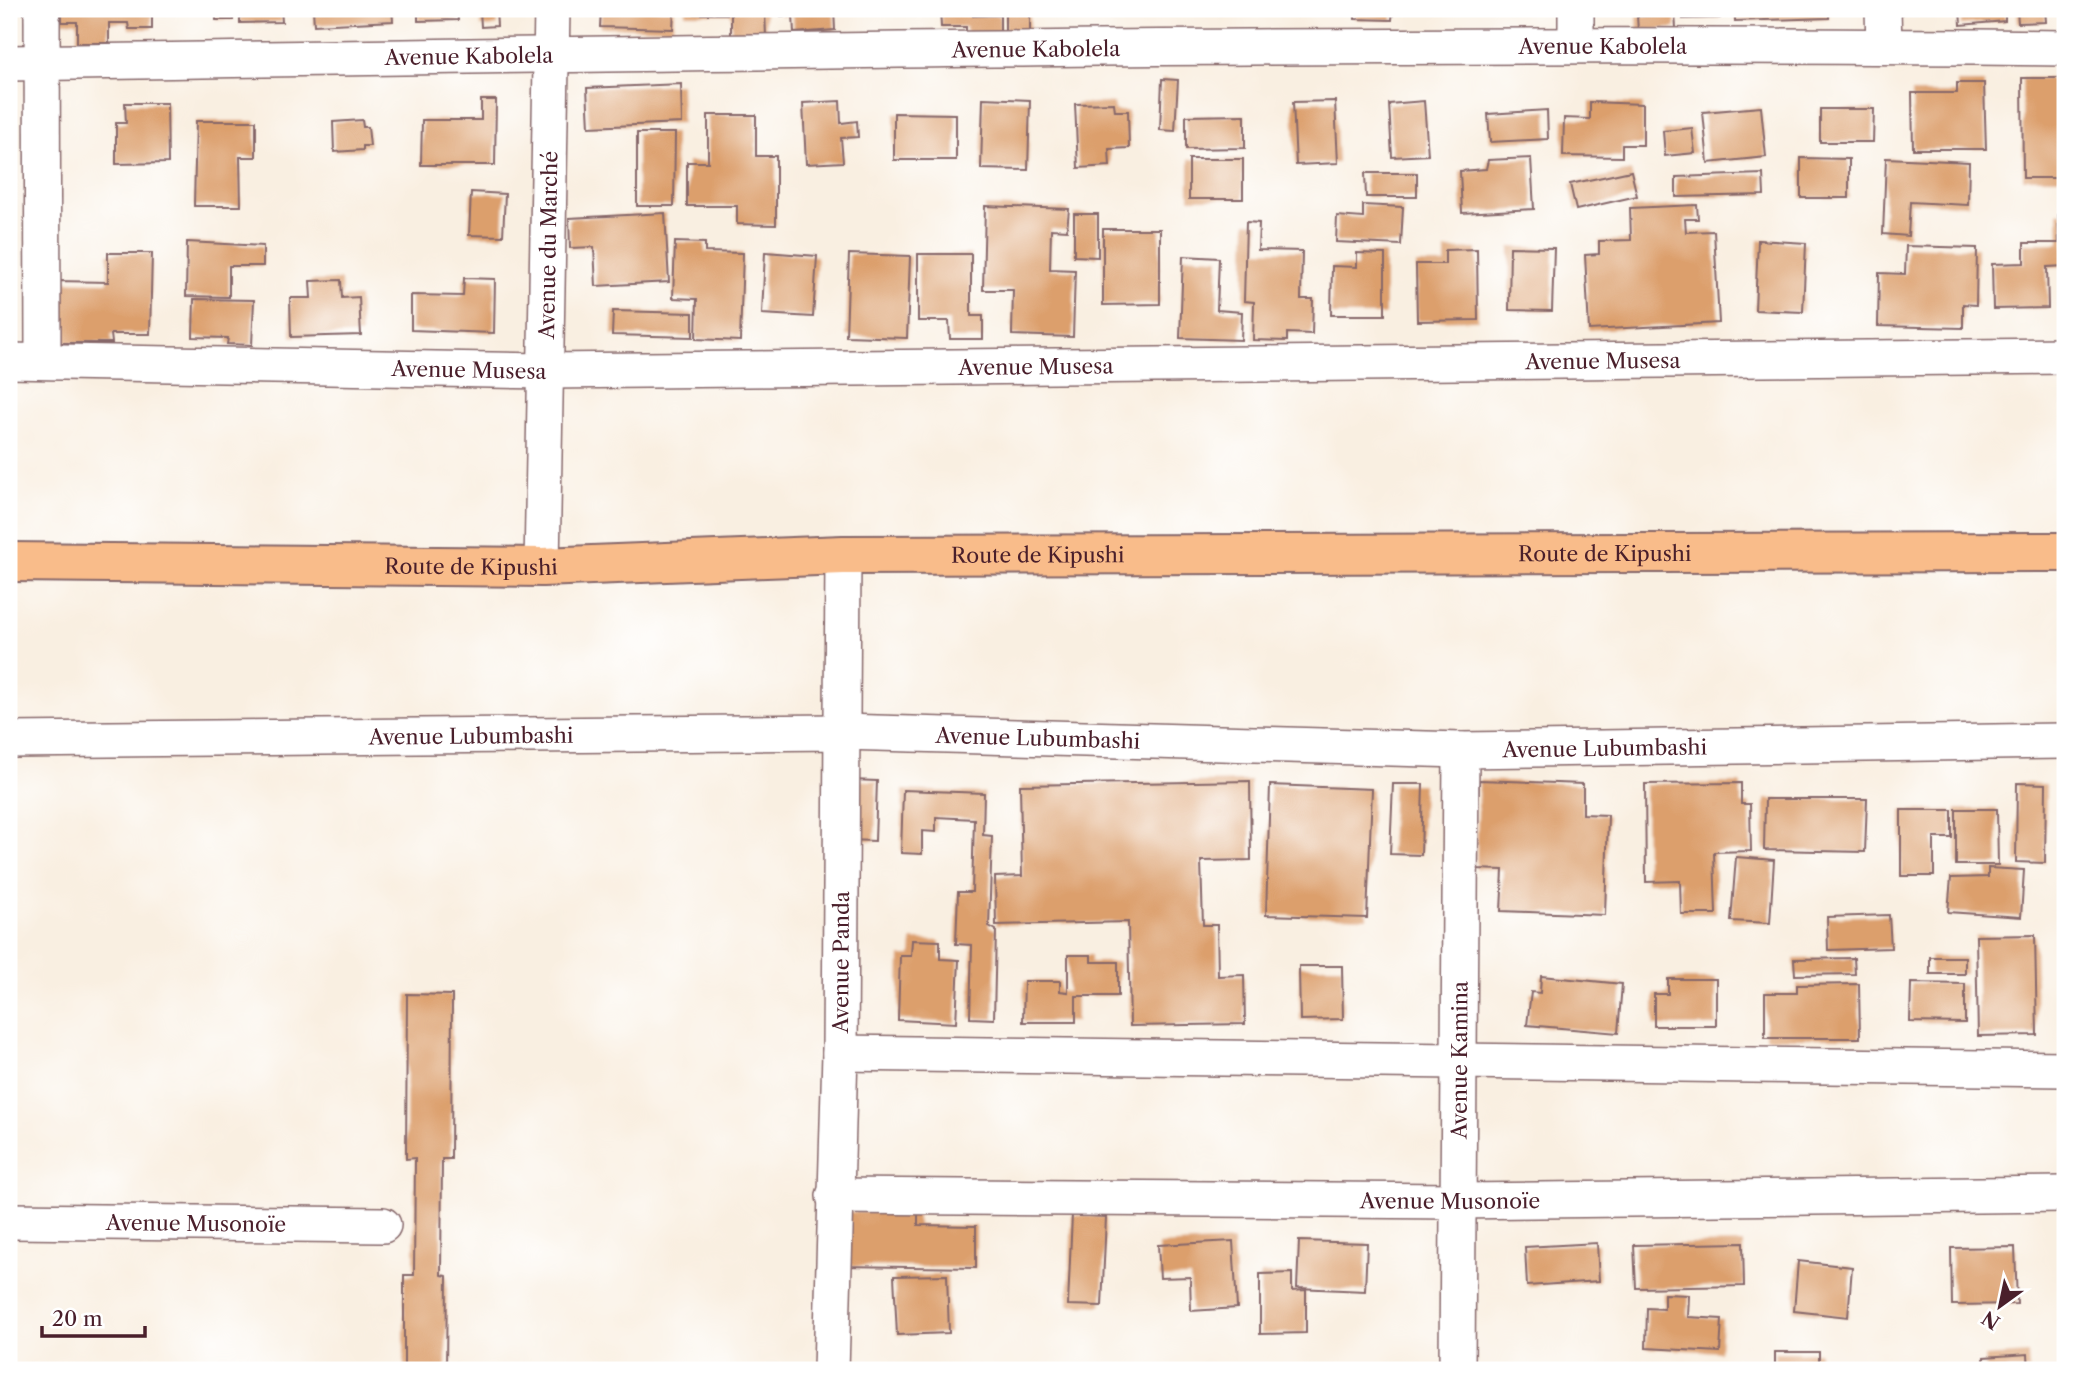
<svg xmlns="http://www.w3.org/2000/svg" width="2074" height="1379" font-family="'Libre Caslon Text',serif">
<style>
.building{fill:#dc9f6c}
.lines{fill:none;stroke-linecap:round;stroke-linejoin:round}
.minor-casing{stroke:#87686b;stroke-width:38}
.trunk-casing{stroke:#87686b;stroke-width:42}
.minor{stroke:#fff;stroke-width:35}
.trunk{stroke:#f9bc8a;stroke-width:38}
.labels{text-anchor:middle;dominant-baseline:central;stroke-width:5;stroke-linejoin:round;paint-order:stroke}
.street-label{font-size:21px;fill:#4a1f2b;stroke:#fff}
</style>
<rect width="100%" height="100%" fill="#fff"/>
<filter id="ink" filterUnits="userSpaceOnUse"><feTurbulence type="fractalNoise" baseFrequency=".0143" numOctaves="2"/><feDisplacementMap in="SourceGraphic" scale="14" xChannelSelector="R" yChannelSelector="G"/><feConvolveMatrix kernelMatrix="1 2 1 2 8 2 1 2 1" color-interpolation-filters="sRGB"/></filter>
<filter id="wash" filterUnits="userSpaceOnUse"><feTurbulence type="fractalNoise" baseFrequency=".00686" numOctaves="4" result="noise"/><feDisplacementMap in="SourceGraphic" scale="28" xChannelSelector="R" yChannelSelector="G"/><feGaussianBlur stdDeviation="1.57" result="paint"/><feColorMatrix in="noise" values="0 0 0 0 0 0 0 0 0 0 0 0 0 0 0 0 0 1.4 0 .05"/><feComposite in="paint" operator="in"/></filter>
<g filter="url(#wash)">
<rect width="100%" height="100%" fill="#f9efe1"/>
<g id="blocks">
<!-- building -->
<path class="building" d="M62,9H152V29H129L128,23H109V43H77V22H62Z
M216,9H233V20H216Z
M240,9H281L282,22L240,23Z
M313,9H392L393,21L314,25Z
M418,9H457L458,20L418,21Z
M480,9H496L497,26L481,27Z
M601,9H674L673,29L600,27Z
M685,9H765L766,38L731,39V14H685Z
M781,9H834L835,30L794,33L793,15L781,16Z
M874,9H916V13L874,12Z
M940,9H973V16L1000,15V39L966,40V27H941Z
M1005,9H1030V33L1005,34Z
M1355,9H1393L1392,20L1355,19Z
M1683,9H1720V18L1683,19Z
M1735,9H1829V18L1735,21Z
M1960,9H2005V21L1961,25Z
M2017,9H2045L2046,22L2018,23Z
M1675,14L1676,28L1638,31L1637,16Z
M2022,78H2065V178H2023Z
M1162,79L1178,80L1175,131L1160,130Z
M1957,83H1984L1986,149H1913L1912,93H1957Z
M681,84L682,123L589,127L587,88Z
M983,98L1030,100L1028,170L981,169Z
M481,100H496L495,165H421L422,120H481Z
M840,101L841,123L857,121L858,137L841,138L843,162L806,164L803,103Z
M1335,101L1338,163L1296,165L1293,102Z
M1424,101L1428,155L1392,157L1389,104Z
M1590,102L1643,104V145H1622V157L1563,156L1564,118L1590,119Z
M125,103H167L168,163L116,164V123H126Z
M1114,103L1115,111H1128L1129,148L1109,149L1110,166L1078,168L1075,104Z
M1761,107L1766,157L1708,163L1703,112Z
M1820,109H1874L1873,142H1820Z
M1547,110L1548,139L1490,142L1488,114Z
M894,113L956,114V160H894Z
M708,115H756V156H776V225L737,224V206H687V162H708Z
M1245,115V148L1186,149V116Z
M362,120L363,127H368L370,146H363V150L334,152L333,122Z
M196,121H256V157H240L241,206H194Z
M1692,128L1695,153L1665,156L1663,131Z
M637,133H675L674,206H637Z
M1531,158L1534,209L1462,213L1460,171L1486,169L1488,160Z
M1801,158L1849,159V198H1801Z
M1886,158L1969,162L1968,205L1910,202L1908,236L1883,234Z
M1189,159H1243V199H1189Z
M1631,171L1637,196L1576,210L1570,184Z
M1365,173H1417V197H1366Z
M1763,174L1764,195L1676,197V177Z
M471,192L505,194L503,236L469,235Z
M1363,205L1403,207L1401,245L1336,242L1337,216L1363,218Z
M1697,205L1698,219H1685L1686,232L1714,231L1719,323L1589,330L1585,255L1599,254V241L1631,240L1630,208Z
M985,206L1069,209L1067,230L1051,229L1050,269L1075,270L1073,337L1012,335L1013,290H983Z
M2058,212H2065V266L2047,267L2048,308L1993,309L1992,264L2024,263V243H2059Z
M665,213L669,282L596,286L594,247L570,248L569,218Z
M1074,214H1098V257L1074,256Z
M1246,222L1259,223L1258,250L1302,251L1301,299H1313L1312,334L1287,333V341L1253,340L1254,302L1244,301Z
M1103,229H1160V304L1103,305Z
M1758,240L1806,243L1803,312L1755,310Z
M187,242L263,246V266H229V297L186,296Z
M675,242L705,243V252L743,253L740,341L696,339L697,299L673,298Z
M1906,246L1977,248L1976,305L1963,304V328L1878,326L1879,273L1905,274Z
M1510,247L1554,248L1552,311L1509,310Z
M1477,249L1478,320L1417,321L1416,264H1445V250Z
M765,252L817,256L813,317L762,314Z
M108,253H152L150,334H111L112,343H57V281L108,282Z
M1357,253L1385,254V315H1331L1332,266L1357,267Z
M849,254L910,256L907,338L846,336Z
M918,254H971V316H983V339H950L949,321H918Z
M1183,256L1219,258L1217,310L1242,312L1241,340L1180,338Z
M464,278L495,279L494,333L411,330V295L463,296Z
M341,280L342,298L359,297L361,335L291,337L290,298H311L310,281Z
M194,299L254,300L252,345L227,344L228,338L193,337Z
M613,311L693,313V337L612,335Z
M851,780L877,781L875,841L849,840Z
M1479,780L1583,784V814L1608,815L1605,915L1501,911L1503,870L1476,869Z
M1250,781L1251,860L1201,861L1203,925H1217L1218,976L1244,975L1245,1024L1130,1026L1128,922L996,925L995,877L1022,876L1020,785Z
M1741,783V804H1750L1751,851L1714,852L1716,914H1681L1680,881L1646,882L1645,784Z
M2017,783L2046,784L2045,863L2016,862Z
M1393,784H1423L1421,855L1390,854Z
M1270,785L1372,789L1367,918L1266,915Z
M903,790L984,793L983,835L992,836L989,926L996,930L994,1019L970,1018L972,945L956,944L958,892H972L974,819L936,817V832L922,831V854L901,853Z
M1765,799H1867L1865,852L1764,850Z
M1956,809H1997L1998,865H1956Z
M1901,810H1952V838H1934V876H1901Z
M1736,857L1774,860L1770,923L1731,921Z
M1988,868L2024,870L2021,917L1948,912L1951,878L1988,877Z
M1889,915L1891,948L1828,950L1827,917Z
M2035,935L2037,1035L1978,1036L1976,936Z
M912,940L940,941V959L959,960L956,1023L898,1020L900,956H911Z
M1068,955H1091V962H1118V996H1076V1022H1023L1024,981H1060V991L1068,992Z
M1930,957H1965V974H1930Z
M1854,958L1855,974L1795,975L1794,959Z
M1299,966H1342L1343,1019L1300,1020Z
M1541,976L1622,984L1618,1033L1527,1025L1531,992L1540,993Z
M1668,979H1716V1026H1654V994H1668Z
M1911,983L1965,984V1023L1910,1022Z
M1859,984L1860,1038H1765V993H1797V985Z
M407,994L452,995L451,1159H442L441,1275L447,1276L446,1370H404V1275H414L415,1158L406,1159Z
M842,1212L918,1213V1225L976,1226V1268L842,1266Z
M1072,1215L1106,1217L1102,1306L1068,1305Z
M1233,1241L1237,1308L1191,1311L1190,1277L1160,1278L1158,1245Z
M1299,1241L1367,1243L1365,1291L1297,1288Z
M1597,1243L1599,1281L1527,1286L1525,1247Z
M1743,1243L1744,1286L1636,1288L1634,1245Z
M2015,1247L2017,1304L1952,1305L1951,1248Z
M1798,1261L1852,1267L1848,1317L1794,1311Z
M1292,1273V1291L1306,1290V1333L1260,1334V1274Z
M947,1275L949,1333L897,1335L894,1276Z
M1664,1294L1689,1295L1688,1317L1722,1319L1720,1352L1646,1348L1647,1308L1664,1309Z
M1775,1352H1819V1370H1775Z
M2028,1354L2029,1370H1985L1984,1357Z"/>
</g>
</g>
<g filter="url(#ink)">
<use href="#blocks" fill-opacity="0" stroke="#87686b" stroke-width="2"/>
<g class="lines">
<!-- minor casing -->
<g class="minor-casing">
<g id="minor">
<path d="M42,9L43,361"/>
<path d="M1883,9L1884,46"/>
<path d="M1576,44V9"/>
<path id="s1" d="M9,63C694,52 1380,41 2065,48"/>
<path id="s2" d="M9,361L546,371L2065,356"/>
<path id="s3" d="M542,567L552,9"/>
<path id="s4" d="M9,740L842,732L1461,750L2065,741"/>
<path d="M840,1053L2065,1069"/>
<path id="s5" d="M834,1196L1458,1201L2065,1194"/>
<path id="s6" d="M9,1221L383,1225"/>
<path id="s7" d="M831,1370L840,1053L843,555"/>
<path id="s8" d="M1457,1370L1461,750"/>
</g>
</g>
<!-- trunk casing -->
<g class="trunk-casing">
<g id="trunk">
<path id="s9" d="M9,562L542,567L843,555L2065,552"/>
</g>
</g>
<!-- minor -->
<use href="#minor" class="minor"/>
<!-- trunk -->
<use href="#trunk" class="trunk"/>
</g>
</g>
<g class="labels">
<!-- street labels -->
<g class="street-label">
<text stroke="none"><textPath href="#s1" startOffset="1594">Avenue Kabolela</textPath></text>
<text stroke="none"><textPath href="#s1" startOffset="1027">Avenue Kabolela</textPath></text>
<text stroke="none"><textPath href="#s1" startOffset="460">Avenue Kabolela</textPath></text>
<text stroke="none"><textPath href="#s3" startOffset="322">Avenue du Marché</textPath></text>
<text stroke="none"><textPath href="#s2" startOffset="1594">Avenue Musesa</textPath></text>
<text stroke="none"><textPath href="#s2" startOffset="1027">Avenue Musesa</textPath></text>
<text stroke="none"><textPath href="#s2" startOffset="460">Avenue Musesa</textPath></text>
<text stroke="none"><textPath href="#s9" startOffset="1596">Route de Kipushi</textPath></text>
<text stroke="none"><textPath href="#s9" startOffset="1029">Route de Kipushi</textPath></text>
<text stroke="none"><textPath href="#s9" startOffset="462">Route de Kipushi</textPath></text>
<text stroke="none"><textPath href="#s4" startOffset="462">Avenue Lubumbashi</textPath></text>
<text stroke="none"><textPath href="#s4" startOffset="1029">Avenue Lubumbashi</textPath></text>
<text stroke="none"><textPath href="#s4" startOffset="1596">Avenue Lubumbashi</textPath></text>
<text stroke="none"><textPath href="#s7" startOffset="408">Avenue Panda</textPath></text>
<text stroke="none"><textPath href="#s8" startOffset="310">Avenue Kamina</textPath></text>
<text stroke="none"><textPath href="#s5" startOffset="616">Avenue Musonoïe</textPath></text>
<text stroke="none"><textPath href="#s6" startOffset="187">Avenue Musonoïe</textPath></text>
</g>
</g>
<!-- margin -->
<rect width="2074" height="1379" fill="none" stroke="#fff" stroke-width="35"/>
<!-- north arrow -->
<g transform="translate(2000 1306) rotate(213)" stroke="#ffffff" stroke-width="5" paint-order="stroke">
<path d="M0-5L12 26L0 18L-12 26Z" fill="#4a1f2b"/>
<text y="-10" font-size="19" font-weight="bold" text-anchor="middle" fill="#4a1f2b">N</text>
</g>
<!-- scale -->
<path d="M42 1326v10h103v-10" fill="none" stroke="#4a1f2b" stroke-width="3.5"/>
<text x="52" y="1326" font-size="21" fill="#4a1f2b" stroke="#ffffff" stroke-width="5" paint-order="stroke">20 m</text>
</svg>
